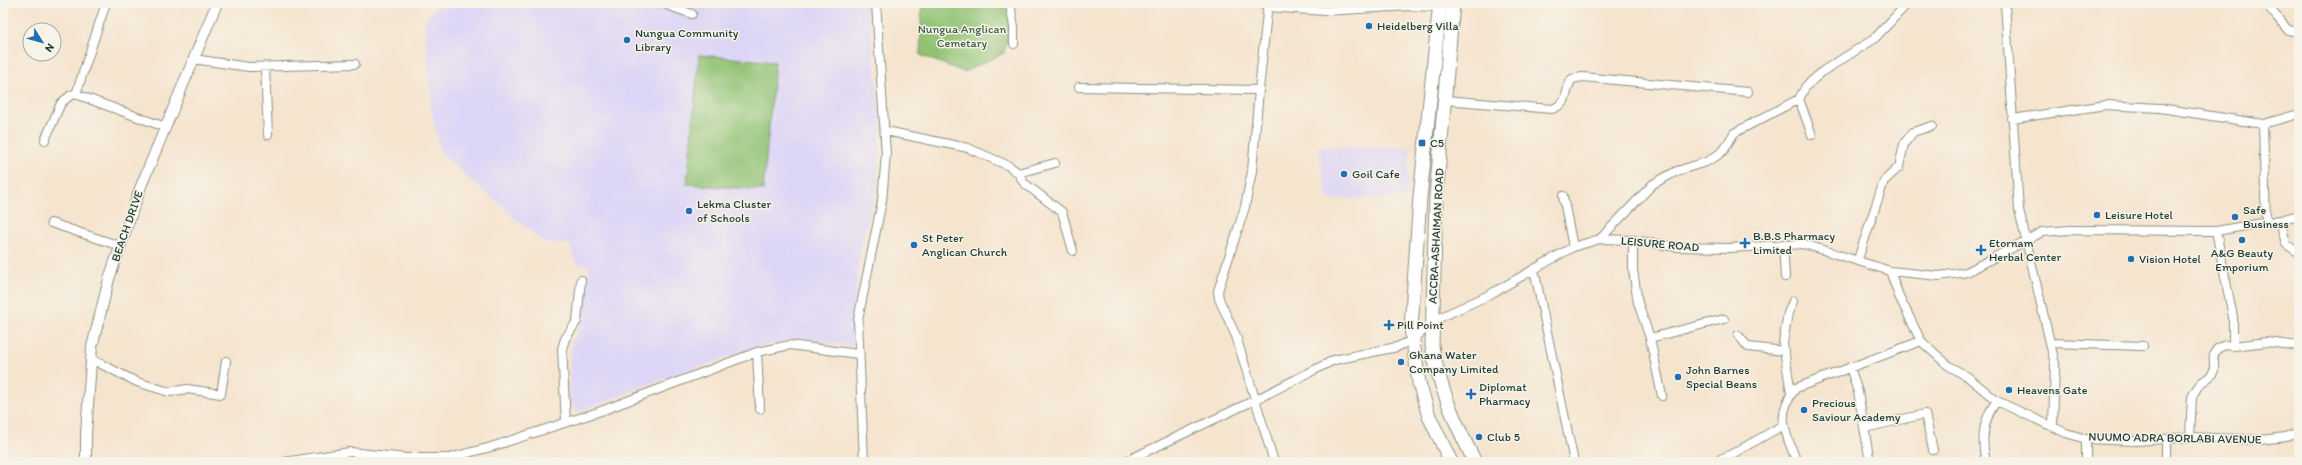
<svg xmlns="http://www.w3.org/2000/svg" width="2302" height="465" font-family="Itim,sans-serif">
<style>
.built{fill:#ddd5f6}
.green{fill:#92c374;stroke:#588054}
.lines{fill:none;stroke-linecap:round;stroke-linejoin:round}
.minor-casing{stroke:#8a9081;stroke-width:10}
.tertiary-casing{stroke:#8a9081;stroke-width:12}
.primary-casing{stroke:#8a9081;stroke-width:15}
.minor{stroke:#fff;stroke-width:8}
.tertiary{stroke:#fff;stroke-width:10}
.primary{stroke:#fff;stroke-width:13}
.poi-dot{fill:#1f6fb2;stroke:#f7f3e8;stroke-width:1.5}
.labels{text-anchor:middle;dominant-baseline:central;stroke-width:3;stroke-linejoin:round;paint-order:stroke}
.poi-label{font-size:12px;fill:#1f3d34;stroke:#f7f3e8;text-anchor:start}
.park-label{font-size:12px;fill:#3c5e44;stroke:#f7f3e8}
.street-label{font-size:12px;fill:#1f3d34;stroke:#f7f3e8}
</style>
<rect width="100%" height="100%" fill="#f7f3e8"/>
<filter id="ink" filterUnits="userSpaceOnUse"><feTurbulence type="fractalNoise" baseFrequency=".025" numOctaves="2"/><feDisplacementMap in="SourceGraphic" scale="8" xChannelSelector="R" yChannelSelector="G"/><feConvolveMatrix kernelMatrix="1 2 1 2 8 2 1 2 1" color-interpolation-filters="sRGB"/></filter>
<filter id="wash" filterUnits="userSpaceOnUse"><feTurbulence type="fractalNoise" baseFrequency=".012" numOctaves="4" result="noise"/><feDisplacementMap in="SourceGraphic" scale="16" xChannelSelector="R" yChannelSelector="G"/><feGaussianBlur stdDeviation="0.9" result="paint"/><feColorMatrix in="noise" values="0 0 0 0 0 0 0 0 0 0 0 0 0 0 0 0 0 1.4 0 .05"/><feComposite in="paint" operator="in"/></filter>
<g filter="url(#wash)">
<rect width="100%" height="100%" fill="#f5e4ce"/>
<!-- built -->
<path class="built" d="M452,3H658L674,6L695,7L696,3H867L881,120L878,180L860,251L852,346L798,339L760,346L657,381L577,413L568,401L571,342L579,331L589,266L576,263L570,244L545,243L441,154L431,109L425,20L437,6L451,8Z
M1318,147L1410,148L1407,197L1328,199Z"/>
<!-- green -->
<path class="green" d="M922,3H1002L1012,19L1004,53L964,72L920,55Z
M699,55L775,62L763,190L687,184Z"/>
</g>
<g filter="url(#ink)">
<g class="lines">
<!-- minor casing -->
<g class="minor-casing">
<path id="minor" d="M661,3L692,14
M1010,3L1014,27V44
M1262,3L1268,7L1325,11L1410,6L1439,7
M2005,3L2019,210L2055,364L2053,426
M2271,10L2288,30L2299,32
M193,59L249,67L355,64
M265,67L268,135
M1079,87L1259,90L1268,3
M1259,90L1252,171L1245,207L1218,291L1219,299L1236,336L1274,462
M76,94L106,3
M1445,100L1552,109C1571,102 1563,93 1572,79L1582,77L1748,92
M2012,119L2106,105L2160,108L2263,124L2299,114
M2263,124L2266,222
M886,131L968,148L1009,166L1018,173L1024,183L1062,212L1073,251
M1812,135L1799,99L1806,86L1823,71L1874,39L1908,3
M45,140L61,103L71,95L76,94L97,102L165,127
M1018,173L1055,163
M1563,196L1573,247
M2280,220L2286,244L2299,253
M51,223L120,246
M1600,239L1653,184L1677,171L1706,162L1715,157L1724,150L1734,133L1799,99
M1633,240V270L1638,303L1650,338L1662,396
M1783,244L1785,277
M1858,259L1884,181L1899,167L1904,144L1913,132L1932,126
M1534,269L1574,462
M1890,271L1899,296L1921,341L1949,366L1968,377L1997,401L2066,433L2086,439L2136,441L2190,437L2260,440L2286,437L2299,432
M1738,335L1748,347L1785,351
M1650,338L1724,319
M2051,343L2143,346
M2233,346L2267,342L2299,346
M757,352L760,409
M91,359L137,382L169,392L187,389L221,394L226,361
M1850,367L1858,392L1870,462
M1791,393L1783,343L1788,313L1793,301
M566,422L562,349L565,339L577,321L581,280
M1865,428L1925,414L1933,450
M2190,437L2192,397C2194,393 2197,387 2201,383C2205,379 2212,378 2214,370C2215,362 2211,356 2217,349L2225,345L2233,346V317L2216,231
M2086,439V462
M2166,440V462
M284,462L350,452L406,458H449L491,447L601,411L757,352L790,345L858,354
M864,462L858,320L882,201L886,154L876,3
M1124,462L1255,400L1334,360L1397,347L1412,340L1439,318L1489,295L1573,247L1600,239L1633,240L1677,247L1728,248L1804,244L1890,271L1939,276L1967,272L2042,232L2070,230L2216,231L2280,220L2299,215
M1714,462L1732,454L1782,426
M1797,462C1786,434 1774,415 1796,388L1921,341
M1986,462C1981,440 1983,418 1997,401"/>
</g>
<!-- tertiary casing -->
<g class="tertiary-casing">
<path id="tertiary" d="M86,462V434L92,347L109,279L141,186L217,3"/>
</g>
<!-- primary casing -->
<g class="primary-casing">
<path id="primary" d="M1440,3L1420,197L1411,328L1419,383L1429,416L1451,462
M1453,3L1436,197L1432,346C1439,387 1456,425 1475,462"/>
</g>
<!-- minor -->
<use href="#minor" class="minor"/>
<!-- tertiary -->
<use href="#tertiary" class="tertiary"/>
<!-- primary -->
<use href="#primary" class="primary"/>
</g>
</g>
<!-- markers -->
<g class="poi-dot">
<circle cx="1369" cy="26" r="4"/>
<circle cx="627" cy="40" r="4"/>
<rect x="1418" y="139" width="8" height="8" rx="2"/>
<circle cx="1344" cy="174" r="4"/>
<circle cx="689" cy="211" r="4"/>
<circle cx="2097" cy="215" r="4"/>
<circle cx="2235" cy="217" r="4"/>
<circle cx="2242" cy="240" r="4"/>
<path d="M1743 237h4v4h4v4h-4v4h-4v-4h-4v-4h4z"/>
<circle cx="914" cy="245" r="4"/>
<path d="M1979 244h4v4h4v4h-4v4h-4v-4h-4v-4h4z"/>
<circle cx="2131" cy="259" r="4"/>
<path d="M1387 319h4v4h4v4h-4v4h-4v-4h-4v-4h4z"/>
<circle cx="1401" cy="362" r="4"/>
<circle cx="1678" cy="377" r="4"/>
<circle cx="2009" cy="390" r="4"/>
<path d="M1469 388h4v4h4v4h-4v4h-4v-4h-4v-4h4z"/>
<circle cx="1804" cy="410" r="4"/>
<circle cx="1479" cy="437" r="4"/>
</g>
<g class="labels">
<!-- poi labels -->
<g class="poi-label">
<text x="1377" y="26">Heidelberg Villa</text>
<text x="635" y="33">Nungua Community<tspan x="635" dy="14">Library</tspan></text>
<text x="1430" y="143">C5</text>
<text x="1352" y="174">Goil Cafe</text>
<text x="697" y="204">Lekma Cluster<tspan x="697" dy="14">of Schools</tspan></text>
<text x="2243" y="210">Safe<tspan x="2243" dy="14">Business</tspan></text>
<text x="2105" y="215">Leisure Hotel</text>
<text x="1753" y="236">B.B.S Pharmacy<tspan x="1753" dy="14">Limited</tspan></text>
<text x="922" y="238">St Peter<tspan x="922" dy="14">Anglican Church</tspan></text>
<text x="1989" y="243">Etornam<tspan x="1989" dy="14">Herbal Center</tspan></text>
<text x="2242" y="253" text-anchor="middle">A&amp;G Beauty<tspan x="2242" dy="14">Emporium</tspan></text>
<text x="2139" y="259">Vision Hotel</text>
<text x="1397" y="325">Pill Point</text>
<text x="1409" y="355">Ghana Water<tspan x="1409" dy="14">Company Limited</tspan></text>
<text x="1686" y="370">John Barnes<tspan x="1686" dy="14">Special Beans</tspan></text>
<text x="1479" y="387">Diplomat<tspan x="1479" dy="14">Pharmacy</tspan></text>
<text x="2017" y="390">Heavens Gate</text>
<text x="1812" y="403">Precious<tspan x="1812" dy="14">Saviour Academy</tspan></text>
<text x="1487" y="437">Club 5</text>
</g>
<!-- park labels -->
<g class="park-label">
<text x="962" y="29">Nungua Anglican<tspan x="962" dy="14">Cemetary</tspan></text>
</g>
<!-- street labels -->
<g class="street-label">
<text transform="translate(127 226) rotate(-71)">BEACH DRIVE</text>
<text transform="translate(1436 236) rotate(-87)">ACCRA-ASHAIMAN ROAD</text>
<text transform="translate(1660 244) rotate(5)">LEISURE ROAD</text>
<text transform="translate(2175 438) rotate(1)">NUUMO ADRA BORLABI AVENUE</text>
</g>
</g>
<!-- margin -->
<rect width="2302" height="465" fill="none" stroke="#f7f3e8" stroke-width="16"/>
<!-- north arrow -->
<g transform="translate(42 42) rotate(127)"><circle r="19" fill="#f7f3e8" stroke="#a1aaa0"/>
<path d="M0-3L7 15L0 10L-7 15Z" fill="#1f6fb2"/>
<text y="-6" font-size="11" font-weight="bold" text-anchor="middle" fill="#1f3d34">N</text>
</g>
</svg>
